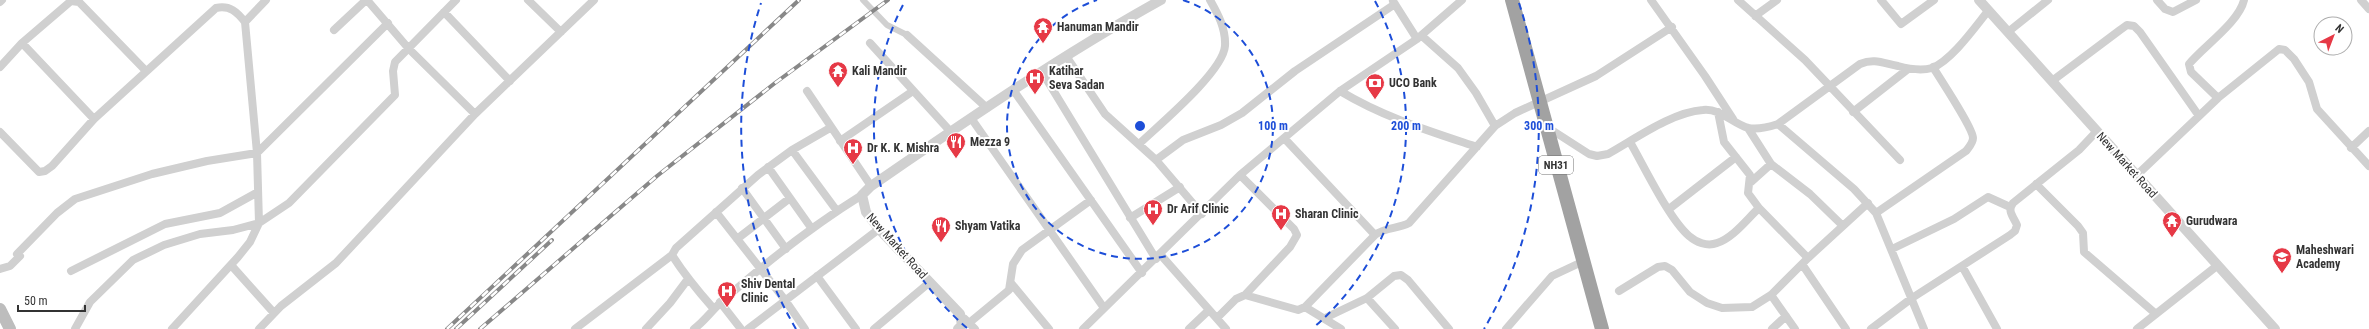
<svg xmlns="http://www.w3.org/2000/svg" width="2369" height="329" font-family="'Roboto Condensed',sans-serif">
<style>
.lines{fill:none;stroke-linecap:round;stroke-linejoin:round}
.pedestrian{stroke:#d0d0d0;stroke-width:6}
.minor{stroke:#d0d0d0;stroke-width:8}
.tertiary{stroke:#d0d0d0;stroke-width:10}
.secondary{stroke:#bdbdbd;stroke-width:12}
.trunk{stroke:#a2a2a2;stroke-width:14}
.rail-casing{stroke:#888;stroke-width:4}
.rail{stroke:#fff;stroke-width:2.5;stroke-dasharray:8;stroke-linecap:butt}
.ring{fill:none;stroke:#1d4ed8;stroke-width:2;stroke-dasharray:7 5}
.labels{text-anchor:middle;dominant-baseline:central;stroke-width:4;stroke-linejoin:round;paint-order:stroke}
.shield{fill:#fff;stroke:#707070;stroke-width:1}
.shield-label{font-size:11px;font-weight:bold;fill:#333}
.poi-label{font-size:12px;font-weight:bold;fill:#333;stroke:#fff;text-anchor:start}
.street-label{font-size:12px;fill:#333;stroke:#fff}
.centre{fill:#1d4ed8;stroke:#fff;stroke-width:2}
.ring-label{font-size:12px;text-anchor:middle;font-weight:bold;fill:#1d4ed8;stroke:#fff;stroke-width:4;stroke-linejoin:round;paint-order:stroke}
</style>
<rect width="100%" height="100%" fill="#fff"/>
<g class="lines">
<!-- pedestrian -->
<path class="pedestrian" d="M863,0L887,25L907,35"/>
<!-- minor -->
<path class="minor" d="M367,0L409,49L475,114
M528,0L561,32
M1651,0L1705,76L1733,119
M1738,0L1805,60L1900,160
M1881,0L1901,24L1934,0
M2157,0L2165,9L2173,12L2196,0
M2361,0L2369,9
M1393,1L1417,39
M0,2L2,0
M444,12L510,81
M1755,16L1777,0
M334,30L366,0
M2008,32L2048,0
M907,35L987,108
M1422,36L1458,68L1476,93L1495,126
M22,43L94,119
M870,43L950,131
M1066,56L1105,114L1156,160L1202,214
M0,67L22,43L71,1L79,2L146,71
M1042,72L1156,259
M2052,81L2120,30L2127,25L2134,26L2140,32L2199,116
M807,91L871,186
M1014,91L1142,273
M1340,91C1383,117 1429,131 1477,147
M2218,98L2191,72L2189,64C2204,46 2239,22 2244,0
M1718,112L1724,142L1750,175L1748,193L1759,208L1808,258
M1853,112L1908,69
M971,118L1104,308
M1778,124L1854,189L1876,213L1924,329
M1547,127L1589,154L1597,156L1608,154C1635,139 1672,112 1703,110C1720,108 1732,123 1748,128C1758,130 1769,127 1778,124L1860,64C1874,58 1883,63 1898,66C1909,69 1921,71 1932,68C1952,60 1975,27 1988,11
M1748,128L1771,164L1810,194L1843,226
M0,132L39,172L45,171L52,166L94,119L216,8C230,5 237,12 245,22
M1284,138L1375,235
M840,141L913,91
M1630,142C1644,166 1669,219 1689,236C1696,242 1707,247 1717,243C1733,238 1747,219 1759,208
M1139,144C1159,125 1223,72 1225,46C1226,29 1218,14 1210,0
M2351,148L2369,131
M792,150L837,211
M1156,160L1183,140L1221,125L1242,113L1295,71L1395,4
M768,167L812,229
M1240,175L1294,229L1297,235L1290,247L1245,295
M2137,175L2218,98L2279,49L2285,50L2294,59L2309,82L2317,109L2369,166
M1751,182L1771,164
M2036,184L2078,226L2083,233L2084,252L2156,314
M742,188L786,249
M1669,209L1736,157
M716,212L785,300L805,329
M1876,213L1966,151C1969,147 1973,143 1973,138C1973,128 1940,79 1933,67
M1130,218L1180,187
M737,239L790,198
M1892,249L1954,219L1988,197L2010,207
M17,254L57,213L75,199L152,174L207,161L257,153L388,23
M1160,254L1226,329
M1802,264L1846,329
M231,265L274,313
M1962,266L1997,329
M0,269L10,266L20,256
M71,271L165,224L220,213L258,192
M817,276L856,329
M1011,283L1049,329
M1619,291L1658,267L1665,266L1672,270L1690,292L1707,303L1722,308L1752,307L1771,295L1808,258L1868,203
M1771,295L1795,329
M1367,298L1395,329
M720,302L741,329
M1305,307L1341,329
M713,308C698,291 684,274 672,255L676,248L758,175L792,150L830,128
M1217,318L1236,299L1245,295L1298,310L1305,307L1375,235C1385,227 1398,229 1409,223L1495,126L1515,113L1596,76L1672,27
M1325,318L1367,298L1394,276L1401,275L1408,280L1449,329
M965,319L975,329
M969,323L1009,290L1013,264L1022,250L1091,200
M75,329L90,302L133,260L164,245L200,234L233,230L259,223L289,203L395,95L393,71L395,62L456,0
M172,329L238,257L250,242L259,223L257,153L245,22L266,0
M259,329L281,306L336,263L475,114L594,0
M575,329L672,255
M646,329L670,303L688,279
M694,329C706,320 715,306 727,297C769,260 814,225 862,195
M748,329L879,229
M874,329L930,282
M1083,329L1240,175L1340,91L1417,39L1462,0
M1189,329L1209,310
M1506,329L1552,276L1584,261
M1772,329L1786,316
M1871,329L1912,298L2010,235L2015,231L2017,225C2013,216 2007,211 2013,203L2079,150L2097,131
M2137,329L2218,265"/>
<!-- tertiary -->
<path class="tertiary" d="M1979,0L2275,329
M958,329L962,325L960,314L879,229L866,212L862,195L871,186C966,121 1060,56 1161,0"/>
<!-- secondary -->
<path class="secondary" d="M0,309L10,329"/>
<!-- trunk -->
<path class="trunk" d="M1512,0L1602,329"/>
<!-- rail casing -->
<g class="rail-casing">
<path id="rail" d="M447,329L799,0
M456,329L552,240
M480,329L657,176L775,83L888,0"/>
</g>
<!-- rail -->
<use href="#rail" class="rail"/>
</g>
<!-- distance rings -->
<g class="ring">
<path d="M1183 0A133 133 0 1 1 1097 0"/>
<path d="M967 328A266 266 0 0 1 905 1M1375 1A266 266 0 0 1 1313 328"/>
<path d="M796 329A399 399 0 0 1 761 3M1519 3A399 399 0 0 1 1484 329"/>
</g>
<!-- icons -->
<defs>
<g id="temple-pin" transform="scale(1)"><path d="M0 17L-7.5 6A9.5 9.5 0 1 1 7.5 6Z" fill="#e63946" stroke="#fff"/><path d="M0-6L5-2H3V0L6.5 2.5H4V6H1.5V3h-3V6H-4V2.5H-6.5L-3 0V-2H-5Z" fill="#fff"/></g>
<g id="hospital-pin" transform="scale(1)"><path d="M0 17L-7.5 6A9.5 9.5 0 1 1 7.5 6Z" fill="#e63946" stroke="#fff"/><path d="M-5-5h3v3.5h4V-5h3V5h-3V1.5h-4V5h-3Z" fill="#fff"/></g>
<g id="bank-pin" transform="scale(1)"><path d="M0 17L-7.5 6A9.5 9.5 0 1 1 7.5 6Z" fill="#e63946" stroke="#fff"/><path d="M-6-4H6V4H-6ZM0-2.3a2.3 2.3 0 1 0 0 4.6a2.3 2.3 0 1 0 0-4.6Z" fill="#fff"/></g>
<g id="restaurant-pin" transform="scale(1)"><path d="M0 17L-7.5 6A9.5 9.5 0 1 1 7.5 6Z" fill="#e63946" stroke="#fff"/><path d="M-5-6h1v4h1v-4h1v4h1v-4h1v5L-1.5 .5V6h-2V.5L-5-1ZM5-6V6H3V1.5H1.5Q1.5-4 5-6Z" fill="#fff"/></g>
<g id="university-pin" transform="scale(1)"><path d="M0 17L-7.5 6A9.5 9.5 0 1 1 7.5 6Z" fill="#e63946" stroke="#fff"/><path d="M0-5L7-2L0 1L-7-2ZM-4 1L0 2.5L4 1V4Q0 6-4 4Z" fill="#fff"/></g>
</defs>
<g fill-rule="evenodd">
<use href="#temple-pin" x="1043" y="27"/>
<use href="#temple-pin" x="838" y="71"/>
<use href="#hospital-pin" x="1035" y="78"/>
<use href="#bank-pin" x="1375" y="83"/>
<use href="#restaurant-pin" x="956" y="142"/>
<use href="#hospital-pin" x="853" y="148"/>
<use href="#hospital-pin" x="1153" y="209"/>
<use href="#hospital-pin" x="1281" y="214"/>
<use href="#temple-pin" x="2172" y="221"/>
<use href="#restaurant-pin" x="941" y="226"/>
<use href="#university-pin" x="2282" y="257"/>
<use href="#hospital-pin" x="727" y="291"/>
</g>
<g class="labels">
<!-- shield labels -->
<rect class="shield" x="1539" y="156" width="34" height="18" rx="3"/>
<g class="shield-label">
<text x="1556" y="165">NH31</text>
</g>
<!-- poi labels -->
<g class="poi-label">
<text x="1057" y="27">Hanuman Mandir</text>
<text x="852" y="71">Kali Mandir</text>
<text x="1049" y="71">Katihar<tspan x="1049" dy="14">Seva Sadan</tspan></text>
<text x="1389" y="83">UCO Bank</text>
<text x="970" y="142">Mezza 9</text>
<text x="867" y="148">Dr K. K. Mishra</text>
<text x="1167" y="209">Dr Arif Clinic</text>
<text x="1295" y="214">Sharan Clinic</text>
<text x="2186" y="221">Gurudwara</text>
<text x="955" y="226">Shyam Vatika</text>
<text x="2296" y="250">Maheshwari<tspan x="2296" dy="14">Academy</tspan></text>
<text x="741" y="284">Shiv Dental<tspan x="741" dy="14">Clinic</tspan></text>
</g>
<!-- street labels -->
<g class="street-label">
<text transform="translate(2127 165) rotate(48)">New Market Road</text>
<text transform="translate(897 246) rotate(48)">New Market Road</text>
</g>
</g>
<circle cx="1140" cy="126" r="6" class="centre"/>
<g class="ring-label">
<text x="1273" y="130">100 m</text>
<text x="1406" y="130">200 m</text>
<text x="1539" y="130">300 m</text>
</g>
<!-- north arrow -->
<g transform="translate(2333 36) rotate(42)"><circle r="19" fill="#ffffff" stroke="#adadad"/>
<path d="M0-3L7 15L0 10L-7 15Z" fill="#e63946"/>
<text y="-6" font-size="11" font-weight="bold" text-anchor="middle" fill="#333333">N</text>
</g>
<!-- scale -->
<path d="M18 305v6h67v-6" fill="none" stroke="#333333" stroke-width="2"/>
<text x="24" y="305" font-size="12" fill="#333333" stroke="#ffffff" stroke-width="3" paint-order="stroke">50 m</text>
</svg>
